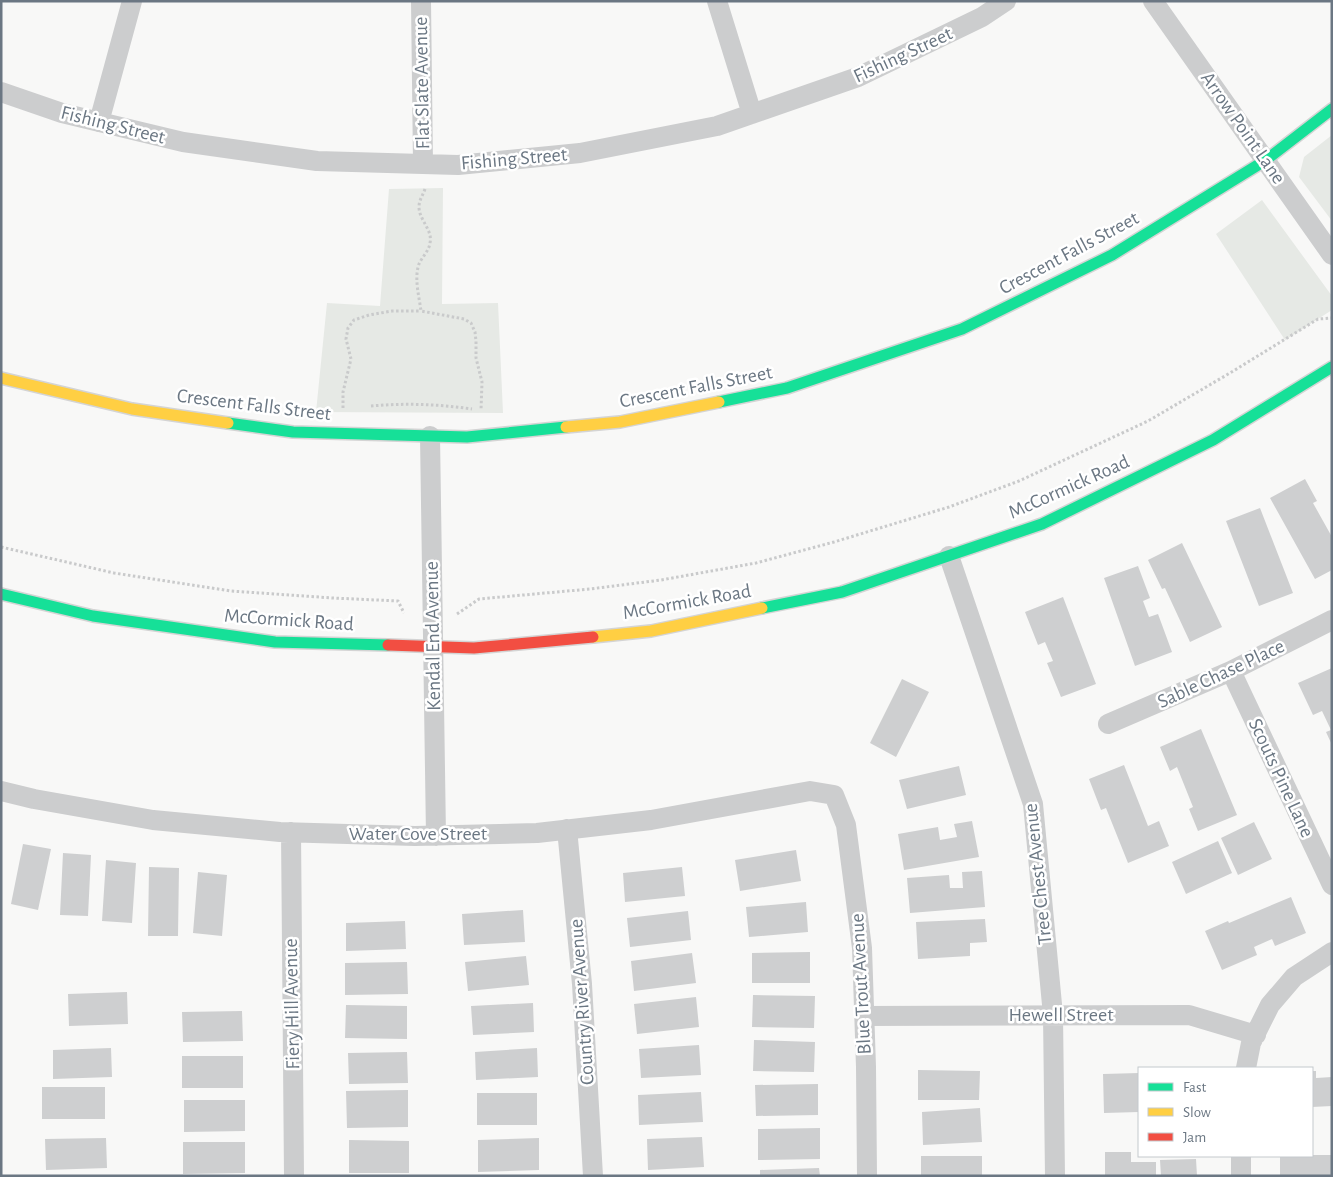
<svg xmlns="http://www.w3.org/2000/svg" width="1333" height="1177" font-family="'Alegreya Sans',sans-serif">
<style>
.green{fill:#e6e9e5}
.building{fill:#cecfd0}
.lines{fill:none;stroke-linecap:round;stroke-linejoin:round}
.fast-casing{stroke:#d4d4d4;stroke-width:14}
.slow-casing{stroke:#d4d4d4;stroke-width:14}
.jam-casing{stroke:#d4d4d4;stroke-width:14}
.path{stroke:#c9cacb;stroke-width:3;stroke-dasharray:2.5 2.5;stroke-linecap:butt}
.street{stroke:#cccdce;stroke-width:20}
.fast{stroke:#16e098;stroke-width:11}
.slow{stroke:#ffcf43;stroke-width:11}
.jam{stroke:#f24e42;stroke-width:11}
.labels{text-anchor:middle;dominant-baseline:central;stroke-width:5;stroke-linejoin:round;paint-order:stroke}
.street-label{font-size:20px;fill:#6b7783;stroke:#fff}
</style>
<rect width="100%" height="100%" fill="#f8f8f7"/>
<!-- green -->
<path class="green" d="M1332,135V221L1299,177L1304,157Z
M443,188L442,304L498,303L503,413L316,412L327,303L380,306L389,189Z
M1262,200L1332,296V310L1285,340L1216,234Z"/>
<!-- building -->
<path class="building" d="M1305,479L1317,501L1313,503L1332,537V570L1315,579L1270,498Z
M1260,508L1293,593L1259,606L1226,521Z
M1182,543L1222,627L1190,642L1165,588L1162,589L1148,560Z
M1138,566L1150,598L1143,601L1149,617L1158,614L1172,652L1135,666L1104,578Z
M1063,597L1096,684L1061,697L1047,663L1053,661L1045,642L1038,645L1025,612Z
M1332,668V745L1326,732L1331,730L1322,711L1313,715L1298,683Z
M902,679L929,692L896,757L870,743Z
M1201,729L1237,815L1198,831L1189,809L1193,807L1177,767L1170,771L1160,747Z
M1124,765L1148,826L1159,821L1169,846L1128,863L1106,808L1101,810L1089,779Z
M959,766L966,795L907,809L899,780Z
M972,821L979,857L904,870L898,834L938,827L940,840L957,837L954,824Z
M1254,822L1272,859L1238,875L1221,838Z
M1218,841L1232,873L1186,894L1172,862Z
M23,844L51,849L38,910L11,904Z
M796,850L801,881L740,891L735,860Z
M63,853L91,855L88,916L60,915Z
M106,860L136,863L132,923L102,921Z
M149,867L179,868L178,936H148Z
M682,867L685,896L625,902L623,873Z
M982,871L985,907L910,913L907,878L949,875L950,888H963L962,872Z
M198,872L227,875L222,936L193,933Z
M1291,897L1306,933L1275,946L1272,939L1254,947L1257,955L1222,970L1205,931L1228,921L1229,923Z
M806,902L808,932L749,937L746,907Z
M523,910L525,942L464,945L462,914Z
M688,911L691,940L630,947L627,918Z
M985,919L987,942L970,943V956L918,959L916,922Z
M405,921L406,949L346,951V923Z
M810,952V983H752V953Z
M692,953L696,983L634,991L631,961Z
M526,956L529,985L468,991L465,962Z
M407,962L408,994L345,995V963Z
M127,992L128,1024L69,1026L68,994Z
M753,995L815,996L814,1028L752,1027Z
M696,997L699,1027L637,1034L634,1004Z
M533,1003L534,1032L473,1035L471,1006Z
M346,1005L407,1006V1039L345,1038Z
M242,1011L243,1041L183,1042L182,1012Z
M754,1040L815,1042L814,1072L753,1071Z
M699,1045L701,1075L641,1078L639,1049Z
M111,1048L112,1077L53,1079V1050Z
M537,1048L538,1077L476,1080L475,1052Z
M407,1052L408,1083L349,1084L348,1053Z
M182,1056H243V1088H182Z
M918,1070L980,1071L979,1100H918Z
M1312,1071H1316V1078L1332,1077V1106L1312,1107Z
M1139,1073V1112L1104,1113L1103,1074Z
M818,1084V1115L756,1116L755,1085Z
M42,1087H105V1119H42Z
M408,1090V1127L347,1128L346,1091Z
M701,1092L703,1122L639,1125L638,1095Z
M477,1093H537V1125H477Z
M184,1100H245V1131L184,1132Z
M980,1108L982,1142L923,1145L922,1112Z
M820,1128V1159L758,1160V1129Z
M702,1137L704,1167L648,1170L647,1139Z
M106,1138L107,1168L46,1170L45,1139Z
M539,1138V1170L478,1172V1140Z
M349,1140L409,1141V1173H349Z
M183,1142H245V1173L183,1174Z
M1105,1152H1131V1162H1156V1176H1105Z
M1312,1155H1332V1176H1280V1156Z
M921,1156H982V1176H921Z
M1196,1159L1197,1176H1161L1160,1160Z
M819,1168L820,1176H760V1170Z"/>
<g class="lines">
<!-- fast casing -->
<g class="fast-casing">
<path id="fast" d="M719,402L787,388L962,329L1112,255L1266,160L1332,109
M228,423L293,432L467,437L566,427
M1,594L93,616L275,642L388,645
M762,608L842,592L1042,524L1213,440L1332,367"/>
</g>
<!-- slow casing -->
<g class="slow-casing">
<path id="slow" d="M1,378L132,409L228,423
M566,427L620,422L719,402
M593,637L651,631L762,608"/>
</g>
<!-- jam casing -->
<g class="jam-casing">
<path id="jam" d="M388,645L474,648L593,637"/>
</g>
<!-- path -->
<path class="path" d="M425,189C423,195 419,200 419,207C419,220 433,230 430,243C429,251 422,257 419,264C414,278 419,296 421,311L464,319L471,323L475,332L476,341V358L482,382L481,410
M371,406C404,403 438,404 472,409
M343,408V392L351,359L346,339L348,328L354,320L369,315L392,311H421
M1,547L114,573L231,591L333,598L398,601L404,613
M457,614L479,599L590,589L661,580L756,563L834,542L949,507L1019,481L1148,421L1230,373L1318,319L1332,318"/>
<!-- street -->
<path class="street" d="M421,1L423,164
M717,1L752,114
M1153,1L1332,255
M1,92L62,113L183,142L317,161L458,165L580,153L717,126L858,77L982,17L1006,1
M99,122L132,1
M430,436L436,836
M949,556L1033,804L1053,1015L1055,1176
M1231,671L1332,885
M1108,724L1231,671L1332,620
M1,791L34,799L153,820L280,832L415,836L537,833L651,820L810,791L834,795L846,825L862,948L866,1067L867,1176
M567,829L582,984L593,1176
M291,832L294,1176
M864,1016L1189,1015L1256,1035
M1246,1068L1251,1043L1270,1005L1294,977L1332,952
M1241,1156V1176"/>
<!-- fast -->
<use href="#fast" class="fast"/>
<!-- slow -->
<use href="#slow" class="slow"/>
<!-- jam -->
<use href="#jam" class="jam"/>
</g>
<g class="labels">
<!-- street labels -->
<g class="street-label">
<text transform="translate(903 55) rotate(-25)">Fishing Street</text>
<text transform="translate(422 83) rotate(-91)">Flat Slate Avenue</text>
<text transform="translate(113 125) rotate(14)">Fishing Street</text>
<text transform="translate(1243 128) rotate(55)">Arrow Point Lane</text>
<text transform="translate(514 159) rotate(-5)">Fishing Street</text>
<text transform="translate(1069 253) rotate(-28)">Crescent Falls Street</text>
<text transform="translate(696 387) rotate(-11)">Crescent Falls Street</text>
<text transform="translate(254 405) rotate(7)">Crescent Falls Street</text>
<text transform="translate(1069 487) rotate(-24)">McCormick Road</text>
<text transform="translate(687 602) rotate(-10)">McCormick Road</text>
<text transform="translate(289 620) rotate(4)">McCormick Road</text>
<text transform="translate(433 636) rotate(-91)">Kendal End Avenue</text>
<text transform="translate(1221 674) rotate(-25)">Sable Chase Place</text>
<text transform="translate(1281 778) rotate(65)">Scouts Pine Lane</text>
<text x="418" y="834">Water Cove Street</text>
<text transform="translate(1038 874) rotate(-96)">Tree Chest Avenue</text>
<text transform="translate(861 984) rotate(-93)">Blue Trout Avenue</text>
<text transform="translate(582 1002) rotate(-94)">Country River Avenue</text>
<text transform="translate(292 1004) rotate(-91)">Fiery Hill Avenue</text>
<text x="1061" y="1015">Hewell Street</text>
</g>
</g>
<!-- border -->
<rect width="1333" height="1177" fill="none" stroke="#6b7783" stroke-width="5"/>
<!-- legend -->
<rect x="1138" y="1067" width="175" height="90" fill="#ffffff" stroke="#c4c9cd"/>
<rect x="1148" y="1083" width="25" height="8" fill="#16e098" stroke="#c4c9cd"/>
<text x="1183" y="1092" font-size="15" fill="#6b7783">Fast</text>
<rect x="1148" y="1108" width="25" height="8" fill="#ffcf43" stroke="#c4c9cd"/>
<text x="1183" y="1117" font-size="15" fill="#6b7783">Slow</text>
<rect x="1148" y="1133" width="25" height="8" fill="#f24e42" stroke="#c4c9cd"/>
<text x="1183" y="1142" font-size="15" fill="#6b7783">Jam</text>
</svg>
